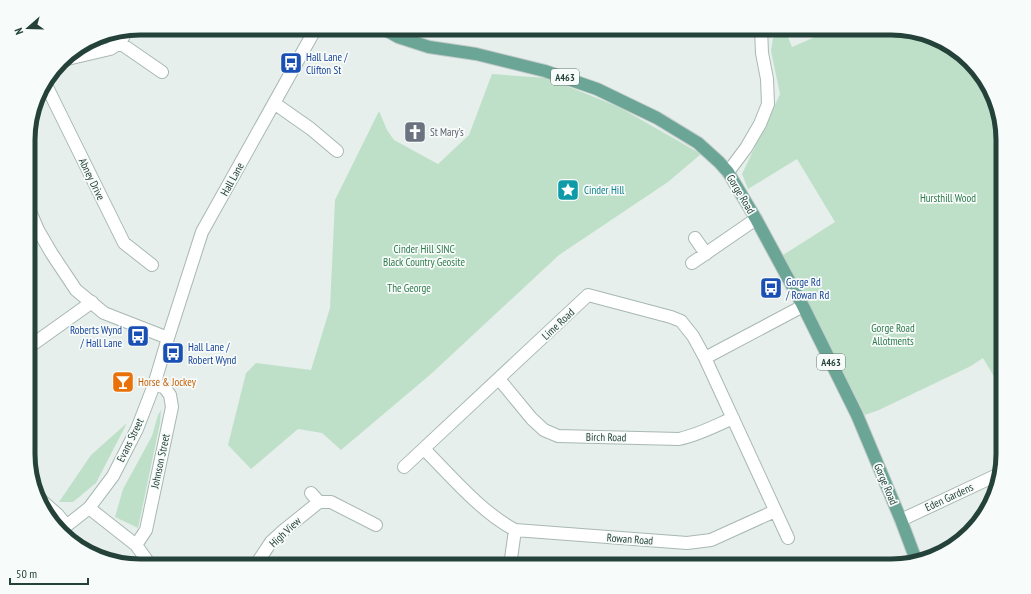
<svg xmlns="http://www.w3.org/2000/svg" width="1031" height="594" font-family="'PT Sans Narrow',sans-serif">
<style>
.green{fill:#bfe0c8}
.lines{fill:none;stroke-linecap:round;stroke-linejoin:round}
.minor-casing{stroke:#a8b8b2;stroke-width:14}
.major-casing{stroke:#c2cac8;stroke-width:14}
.minor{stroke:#fff;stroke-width:12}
.major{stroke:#6aa596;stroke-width:12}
.labels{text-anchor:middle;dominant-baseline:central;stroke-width:3.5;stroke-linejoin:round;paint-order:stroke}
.shield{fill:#f7fbf9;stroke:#637a73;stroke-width:1}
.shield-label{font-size:10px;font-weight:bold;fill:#24423a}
.transit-label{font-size:11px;fill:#164399;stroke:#f7fbf9;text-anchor:start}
.worship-label{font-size:11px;fill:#5b616d;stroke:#f7fbf9;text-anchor:start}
.street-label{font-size:11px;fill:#24423a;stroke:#f7fbf9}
.culture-label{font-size:11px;fill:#0d838f;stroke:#f7fbf9;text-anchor:start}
.park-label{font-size:11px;fill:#2d7a4b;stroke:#f7fbf9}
.food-label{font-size:11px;fill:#c56008;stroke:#f7fbf9;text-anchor:start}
.rim{fill:none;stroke:#24423a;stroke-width:5}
</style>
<rect width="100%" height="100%" fill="#e6efeb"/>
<!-- green -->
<path class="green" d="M819,28H891L947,43L984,78L1003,132V392L983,358L971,366L879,410L865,415L783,255L835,222L797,159L748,189L742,174L780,94L771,51L773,38L786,32L792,47L824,33Z
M492,74L547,78L619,107L701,154L668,182L559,255L431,374L341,450L322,433L298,429L251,469L228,445L246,373L256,363L311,370L330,308L335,200L379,111L387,130L394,140L438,164L469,135Z
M161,410L160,423L138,528L115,517L123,489L152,436L158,415Z
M127,423L96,483L73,502H59L91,455Z"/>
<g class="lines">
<!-- minor casing -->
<g class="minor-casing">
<path id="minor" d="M120,43L162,72
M63,60L110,49L120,43L127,30
M45,83L124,243L152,265
M274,103L311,129L337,151
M728,172L746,148L760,124L768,104L767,79L762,53L761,28
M29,209L38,230L52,254L76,290L104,313L168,338
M695,238L706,254
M692,263L756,219
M29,347L92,302
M705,358L803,306
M499,379L532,419L544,430L558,436L679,439C698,435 715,426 733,418
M424,449C451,476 481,512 515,530L687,543L711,540L775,511
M404,467L588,295L671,317L681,321L693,336L705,358L788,538
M311,493L319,502
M41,500L58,515L66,525
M89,508L136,545L151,566
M901,520L997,475
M61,530L89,508L113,476L137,429L154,385L168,338L202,232L316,28
M136,545L146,530L172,407L170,395L164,387L154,385
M255,566L271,542L283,531L319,502H331L376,525
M510,566L515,530"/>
</g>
<!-- major casing -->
<g class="major-casing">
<path id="major" d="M382,28L398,37L429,47L476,54L545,71L597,89L657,118L698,143L719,162L728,172L756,219L803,306L857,415L901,520L916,560"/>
</g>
<!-- minor -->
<use href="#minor" class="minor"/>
<!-- major -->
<use href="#major" class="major"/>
</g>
<!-- icons -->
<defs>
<g id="bus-square" transform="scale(1.15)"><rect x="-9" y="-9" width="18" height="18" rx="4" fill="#1a4fb4" stroke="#f7fbf9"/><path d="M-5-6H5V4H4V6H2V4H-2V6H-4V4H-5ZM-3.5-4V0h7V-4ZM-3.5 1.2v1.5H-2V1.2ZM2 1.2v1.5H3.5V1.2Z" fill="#fff"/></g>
<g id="church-square" transform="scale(1.15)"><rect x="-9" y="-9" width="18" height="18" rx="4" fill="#6b7280" stroke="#f7fbf9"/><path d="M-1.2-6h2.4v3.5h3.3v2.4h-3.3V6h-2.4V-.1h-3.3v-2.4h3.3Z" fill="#fff"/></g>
<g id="sight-square" transform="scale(1.15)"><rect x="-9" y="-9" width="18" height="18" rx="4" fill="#0f9aa8" stroke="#f7fbf9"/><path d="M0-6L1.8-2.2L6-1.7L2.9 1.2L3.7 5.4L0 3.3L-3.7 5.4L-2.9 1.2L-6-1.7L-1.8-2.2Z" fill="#fff"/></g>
<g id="bar-square" transform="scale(1.15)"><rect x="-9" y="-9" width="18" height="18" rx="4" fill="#e8710a" stroke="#f7fbf9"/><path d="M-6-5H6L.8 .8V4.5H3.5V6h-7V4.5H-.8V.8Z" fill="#fff"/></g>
</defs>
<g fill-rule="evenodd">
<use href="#bus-square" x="291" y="63"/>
<use href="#church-square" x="415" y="132"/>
<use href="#sight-square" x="568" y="190"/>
<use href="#bus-square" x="771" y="288"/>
<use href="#bus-square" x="138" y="336"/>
<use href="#bus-square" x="173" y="353"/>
<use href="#bar-square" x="123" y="382"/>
</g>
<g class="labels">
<!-- shield labels -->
<g class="shield">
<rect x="551" y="69" width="28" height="16" rx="3"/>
<rect x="817" y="354" width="28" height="16" rx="3"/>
</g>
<g class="shield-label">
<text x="565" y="77">A463</text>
<text x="831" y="362">A463</text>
</g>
<!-- transit labels -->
<g class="transit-label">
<text x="306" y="57">Hall Lane /<tspan x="306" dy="13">Clifton St</tspan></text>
<text x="786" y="282">Gorge Rd<tspan x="786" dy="13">/ Rowan Rd</tspan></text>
<text x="122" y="330" text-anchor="end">Roberts Wynd<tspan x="122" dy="13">/ Hall Lane</tspan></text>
<text x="188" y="347">Hall Lane /<tspan x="188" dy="13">Robert Wynd</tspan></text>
</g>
<!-- worship labels -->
<g class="worship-label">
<text x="430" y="132">St Mary's</text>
</g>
<!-- street labels -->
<g class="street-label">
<text transform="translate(92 179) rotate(64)">Abney Drive</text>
<text transform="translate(232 179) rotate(-61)">Hall Lane</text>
<text transform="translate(741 194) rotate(59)">Gorge Road</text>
<text transform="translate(558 324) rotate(-43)">Lime Road</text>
<text transform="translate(606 437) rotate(1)">Birch Road</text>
<text transform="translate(130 440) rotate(-64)">Evans Street</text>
<text transform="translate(160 461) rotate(-78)">Johnson Street</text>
<text transform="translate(886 484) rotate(67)">Gorge Road</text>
<text transform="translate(949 497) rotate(-25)">Eden Gardens</text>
<text transform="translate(285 532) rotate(-43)">High View</text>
<text transform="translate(630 539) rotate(4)">Rowan Road</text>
</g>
<!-- culture labels -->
<g class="culture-label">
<text x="584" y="190">Cinder Hill</text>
</g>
<!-- park labels -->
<g class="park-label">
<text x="948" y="198">Hursthill Wood</text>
<text x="424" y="249">Cinder Hill SINC<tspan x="424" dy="13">Black Country Geosite</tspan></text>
<text x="409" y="288">The George</text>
<text x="893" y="328">Gorge Road<tspan x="893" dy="13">Allotments</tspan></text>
</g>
<!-- food labels -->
<g class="food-label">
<text x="138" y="382">Horse &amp; Jockey</text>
</g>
</g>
<!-- crop -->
<path d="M0 0H1031V594H0ZM140 35H891A105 105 0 0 1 996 140V454A105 105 0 0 1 891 559H140A105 105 0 0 1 35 454V140A105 105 0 0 1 140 35Z" fill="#f7fbf9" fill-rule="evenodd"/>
<path class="rim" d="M140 35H891A105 105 0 0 1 996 140V454A105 105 0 0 1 891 559H140A105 105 0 0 1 35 454V140A105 105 0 0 1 140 35Z"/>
<!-- north arrow -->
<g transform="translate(28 28) rotate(250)" stroke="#f7fbf9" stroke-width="3" paint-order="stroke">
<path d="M0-3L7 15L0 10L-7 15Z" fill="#24423a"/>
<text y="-6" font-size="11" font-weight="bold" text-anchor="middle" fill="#24423a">N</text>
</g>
<!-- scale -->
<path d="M10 578v6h78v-6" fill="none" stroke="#24423a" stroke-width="2"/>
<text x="16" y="578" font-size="12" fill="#24423a" stroke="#f7fbf9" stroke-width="3" paint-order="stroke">50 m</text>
</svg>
